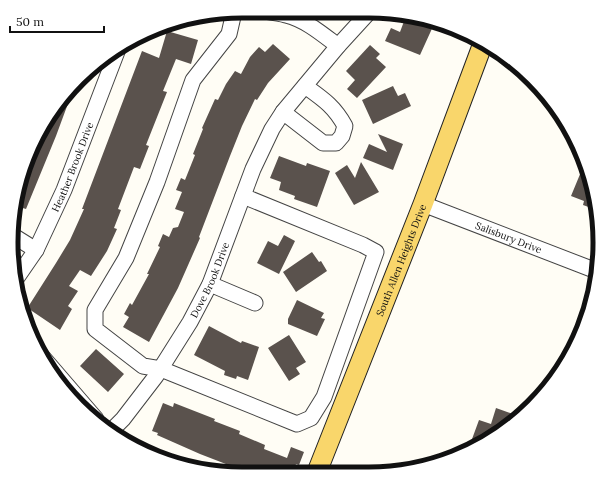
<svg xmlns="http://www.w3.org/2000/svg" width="611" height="485" font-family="Lora,serif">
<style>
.building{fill:#5a524d}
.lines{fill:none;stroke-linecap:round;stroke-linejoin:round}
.minor-casing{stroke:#444;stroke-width:17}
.major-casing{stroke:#222;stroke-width:21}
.minor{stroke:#fff;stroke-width:15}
.major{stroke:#f9d66b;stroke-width:19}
.labels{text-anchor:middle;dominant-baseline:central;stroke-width:4;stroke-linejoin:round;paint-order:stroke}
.street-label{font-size:10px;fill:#111;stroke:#fff}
.rim{fill:none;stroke:#111;stroke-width:5}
</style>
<rect width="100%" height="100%" fill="#fffdf5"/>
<!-- building -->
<path class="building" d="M406,16L435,22L420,55L385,41L391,28L400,32Z
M167,31L198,40L191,64L176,59L163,91L167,92L146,145L149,146L140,169L134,167L118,209L121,210L114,228L117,229L107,251L91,276L80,270L69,286L78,291L68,306L72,309L60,330L29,309L30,308L28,307L56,263L70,240L84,209H82L142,51L159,58Z
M273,44L290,59L268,83L257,100L255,99L242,126L230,156L199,237L200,238L178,288L149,342L123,327L129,317L124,314L130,303L132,305L149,274H147L160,247L158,246L163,234L169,237L173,228L178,227L184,212L175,209L182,192L176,190L181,178L185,180L195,155L193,154L203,129L202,128L215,99L218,100L226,84L235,71L241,74L250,57L259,47L265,52Z
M370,45L380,54L376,58L386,67L357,98L347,89L355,80L346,71Z
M393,86L398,96L405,93L411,106L373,124L362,100Z
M71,89L73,90L56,136L26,209L16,206L19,182L42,127Z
M378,134L403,144L393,170L363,158L369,144L387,152Z
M279,156L306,166L307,163L330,171L317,207L294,199L295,196L279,190L281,182L270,178Z
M361,162L379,192L354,205L335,173L347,165L355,178Z
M583,167L594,201L597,210L583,205L584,201L571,196Z
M284,235L295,241L279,274L257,263L268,241L278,246Z
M312,252L319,262L321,261L327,271L296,292L283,272Z
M297,300L324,313L321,318L325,319L317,336L288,324V319Z
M209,326L241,343L242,341L259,347L248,380L237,376L236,379L224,375L225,371L194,355Z
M289,335L306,362L296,368L300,374L289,381L268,348Z
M96,349L124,374L108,392L80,366Z
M163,403L173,407L174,403L215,419L214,421L240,431L239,434L265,445L264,449L287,458L291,447L304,452L299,465L296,464L293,472L244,471L200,454L157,435L158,433L152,431Z
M496,408L516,415L484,443L468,450L479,420L491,424Z"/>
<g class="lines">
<!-- minor casing -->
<g class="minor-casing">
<g id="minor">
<path d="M264,11C271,12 279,13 286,15C306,20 322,34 338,46"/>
<path d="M234,12L229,34L193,80L157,182L126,258L95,310V329L143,366L161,369L297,424L311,418L324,397L376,252L363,245L243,196"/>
<path d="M283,112L323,143H336L342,136L345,126C334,106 323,99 305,86"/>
<path id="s1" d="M423,204L594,270"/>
<path d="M12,235L36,250"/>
<path id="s2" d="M16,279L36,250L64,190L118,49"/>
<path d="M210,284L255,303"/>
<path d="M40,354L96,419"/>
<path id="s3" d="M110,432L123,419L156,376L190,322L210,284L253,169L272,129L283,112L338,46L370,11"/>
</g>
</g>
<!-- major casing -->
<g class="major-casing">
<g id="major">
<path id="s4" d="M317,472L423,204L482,46"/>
</g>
</g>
<!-- minor -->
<use href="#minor" class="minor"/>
<!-- major -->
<use href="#major" class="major"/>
</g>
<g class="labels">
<!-- street labels -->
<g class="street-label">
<text stroke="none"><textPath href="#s2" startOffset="126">Heather Brook Drive</textPath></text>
<text stroke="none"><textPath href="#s1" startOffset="92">Salisbury Drive</textPath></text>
<text stroke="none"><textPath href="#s4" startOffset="228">South Allen Heights Drive</textPath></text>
<text stroke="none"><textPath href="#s3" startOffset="183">Dove Brook Drive</textPath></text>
</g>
</g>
<!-- crop -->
<path d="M0 0H611V485H0ZM242 18H369A224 224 0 0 1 593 242V243A224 224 0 0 1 369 467H242A224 224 0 0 1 18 243V242A224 224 0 0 1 242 18Z" fill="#fff" fill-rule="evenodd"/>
<path class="rim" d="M242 18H369A224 224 0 0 1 593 242V243A224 224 0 0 1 369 467H242A224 224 0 0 1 18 243V242A224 224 0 0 1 242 18Z"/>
<!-- scale -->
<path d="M10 26v6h94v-6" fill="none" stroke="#111111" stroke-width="2"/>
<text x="16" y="26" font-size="12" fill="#111111" stroke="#ffffff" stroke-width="3" paint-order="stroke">50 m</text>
</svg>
